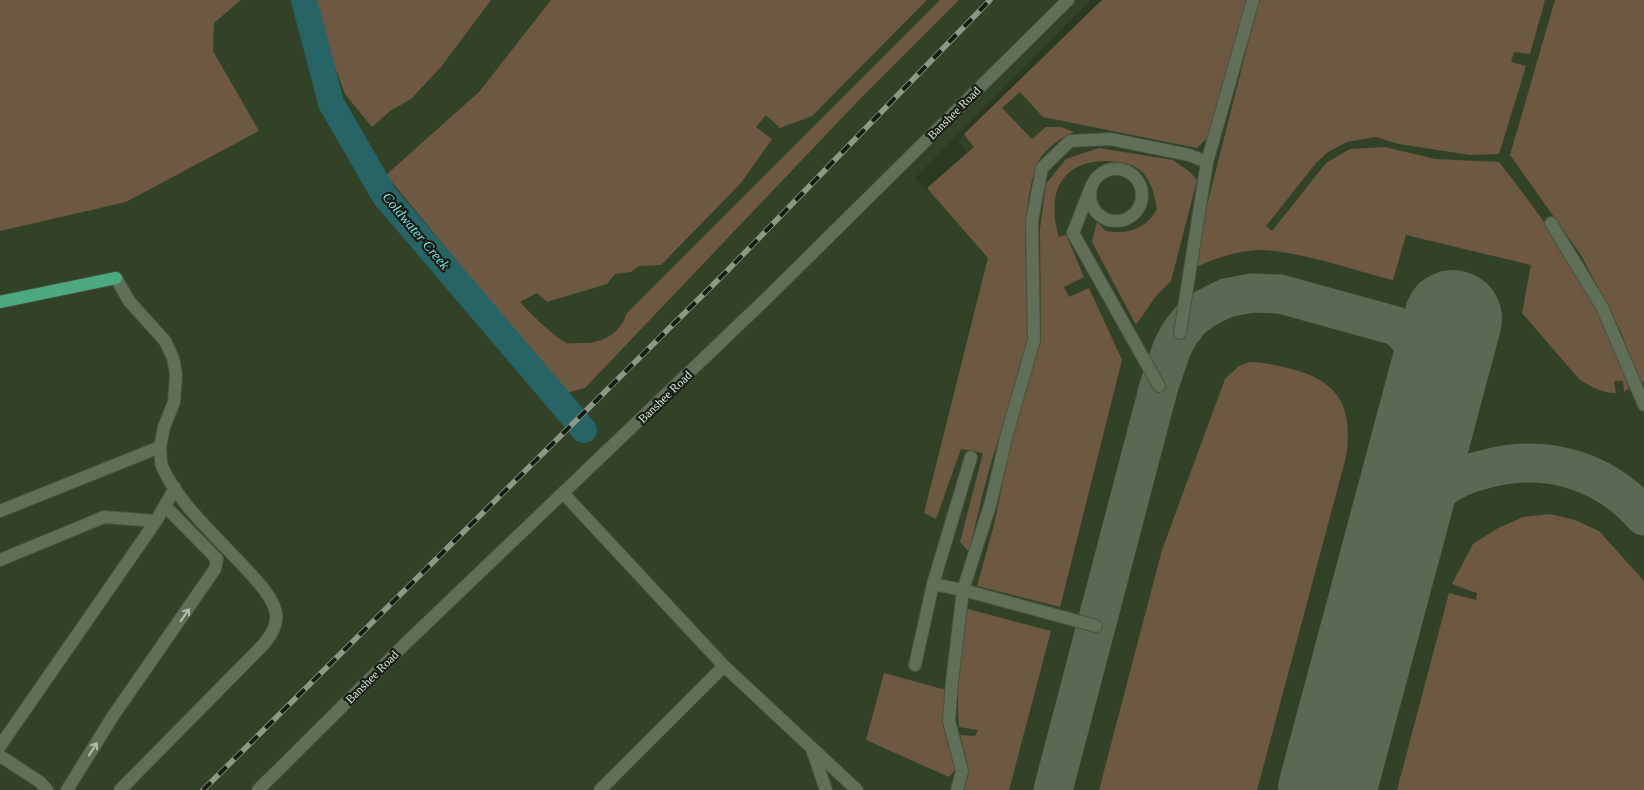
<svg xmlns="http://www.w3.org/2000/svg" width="1644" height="790" font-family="Georgia,serif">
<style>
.built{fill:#324227}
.green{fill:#6d5941}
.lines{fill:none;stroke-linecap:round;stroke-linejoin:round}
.river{stroke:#266465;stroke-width:26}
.taxiway{stroke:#5c6854;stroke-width:39}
.runway{stroke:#5c6854;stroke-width:98}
.minor-casing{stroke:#485340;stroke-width:14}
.major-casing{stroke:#485340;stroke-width:14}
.minor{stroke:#606f57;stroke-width:12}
.major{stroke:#4ca880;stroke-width:12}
.rail-casing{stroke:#8d9886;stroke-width:5.5}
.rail{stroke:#171d14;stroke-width:4;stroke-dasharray:11;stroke-linecap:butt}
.oneway{stroke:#b1bcab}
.labels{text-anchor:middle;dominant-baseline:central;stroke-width:4.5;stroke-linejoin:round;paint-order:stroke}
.street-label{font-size:12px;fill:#dde6d8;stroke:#171d14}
.water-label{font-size:14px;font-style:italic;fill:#7ee0e2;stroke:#171d14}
</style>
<rect width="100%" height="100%" fill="#2b3822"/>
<!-- built -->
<path class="built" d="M0,0H1091L915,178L928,191L968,153L958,141L1101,0H1644V790H0Z"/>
<!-- green -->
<path class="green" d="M0,0H241L214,23L213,51L259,131L126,202L0,231Z
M316,0H491L441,67L411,99L390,111L372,127L345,94L324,38Z
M551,0H927L812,116L780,128L766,115L756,127L772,139L741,183L661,265L639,266L631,272L615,274L607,284L547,302L537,293L520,302C529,312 555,338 567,343C570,344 576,343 579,343C602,344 619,335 627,313L940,0H959L859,100L585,388L566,393L386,175L479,92Z
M1102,0H1247L1214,125L1206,139L1197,148L1043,117L1020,92L1002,108L1032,139L1046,127H1061L1074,132C1059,138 1041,152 1036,167C1025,199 1025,235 1026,269C1027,293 1032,316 1028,340C1022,373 1010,407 999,438C986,475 978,514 969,552L960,542L983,453L961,449L936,519L924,513L988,258L927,188L974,147L964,134Z
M1259,0H1545L1530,54L1514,52L1511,62L1526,66L1499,154L1470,155L1399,144L1376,137L1347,142L1328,152L1316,163L1266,226L1272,231L1326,163L1350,149L1385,147L1435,159L1499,162C1553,231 1604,303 1629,388L1624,392L1623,381H1614L1616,393C1602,393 1591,387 1579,379L1522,313L1531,265L1406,235L1393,280C1352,270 1304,252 1262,250C1239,250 1216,258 1196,267L1193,261Z
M1555,0H1644V382L1639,383L1621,332L1581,255L1510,155Z
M1099,148L1173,160L1190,172L1197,180L1171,281L1156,296L1136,325L1092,242L1097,222L1106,231C1128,235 1147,228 1157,209C1155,195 1150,176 1137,168C1130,163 1116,162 1108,161C1060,160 1046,195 1059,237L1066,235L1084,277L1064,287L1069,297L1089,288L1122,360L1060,607L977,586L995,521L1010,445L1041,339L1040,229L1046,184L1066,159Z
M1250,362C1265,362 1278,366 1292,369C1341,382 1353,409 1346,457L1257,790H1099L1162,550L1225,379L1239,366Z
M1550,514L1575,520L1599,531L1644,581V790H1397L1449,593L1476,600L1477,593L1452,584L1473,544L1498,528L1523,517Z
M968,609L1051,631L1009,790H964L969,771L960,735L975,736L978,730L959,727C956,686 960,650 968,609Z
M884,673L946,690L942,722L955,770L949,777L866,740Z"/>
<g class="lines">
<!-- river -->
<path class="river" d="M304,0L331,103L384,195L584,430"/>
<!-- taxiway -->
<path class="taxiway" d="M1385,569C1400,540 1413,513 1438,491C1452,479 1468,473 1486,469C1545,453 1604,470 1644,516
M1053,790L1159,386L1172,348L1180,333L1191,319L1206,308L1226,298L1252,293L1280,294L1396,326C1419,344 1427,367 1433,395"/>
<!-- runway -->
<path class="runway" d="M1327,790L1453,319"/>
<!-- minor casing -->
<g class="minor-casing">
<path id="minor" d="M1090 195a26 26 0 1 1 52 0a26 26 0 1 1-52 0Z
M1091,187L1073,233L1159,386
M1551,223L1602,307L1644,405
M1180,333L1207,162L1253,0
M563,493L724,666L600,790
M0,511L160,447L164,427L174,402L176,374L173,358L165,341L129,301L116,278
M0,560L104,517L156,521
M1096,626L963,590L991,502L1007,434L1034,340L1032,221L1042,168L1070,141L1110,139L1189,155L1207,162
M915,665L933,584
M724,666L857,790
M0,746L156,521L175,488
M812,749L826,790
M0,756L40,782L47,790
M67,790L113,716L215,569L217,559L165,506
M120,790L264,644C271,635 278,625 276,613C273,598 259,583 249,572C221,541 178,504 162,466C160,460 161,453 160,447
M258,790L407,642L770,295L1068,0
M957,790L962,771L949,721L952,682L963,590L933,584L971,457"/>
</g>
<!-- major casing -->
<g class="major-casing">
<path id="major" d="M0,302L116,278"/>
</g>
<!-- minor -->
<use href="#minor" class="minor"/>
<!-- major -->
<use href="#major" class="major"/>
<!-- rail casing -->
<g class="rail-casing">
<path id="rail" d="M203,790L727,271L990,0"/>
</g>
<!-- rail -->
<use href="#rail" class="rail"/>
</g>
<!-- one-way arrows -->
<defs><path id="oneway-shaft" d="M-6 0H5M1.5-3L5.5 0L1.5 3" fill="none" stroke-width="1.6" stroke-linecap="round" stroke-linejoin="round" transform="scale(1.25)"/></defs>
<g class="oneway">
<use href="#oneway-shaft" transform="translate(185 615) rotate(-55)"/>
<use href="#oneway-shaft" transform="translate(93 749) rotate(-58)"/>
</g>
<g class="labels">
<!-- street labels -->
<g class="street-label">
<text transform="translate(954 113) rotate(-45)">Banshee Road</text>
<text transform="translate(665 397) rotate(-44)">Banshee Road</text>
<text transform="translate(372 677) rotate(-45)">Banshee Road</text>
</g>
<!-- water labels -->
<g class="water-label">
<text transform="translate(416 231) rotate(50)">Coldwater Creek</text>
</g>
</g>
</svg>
